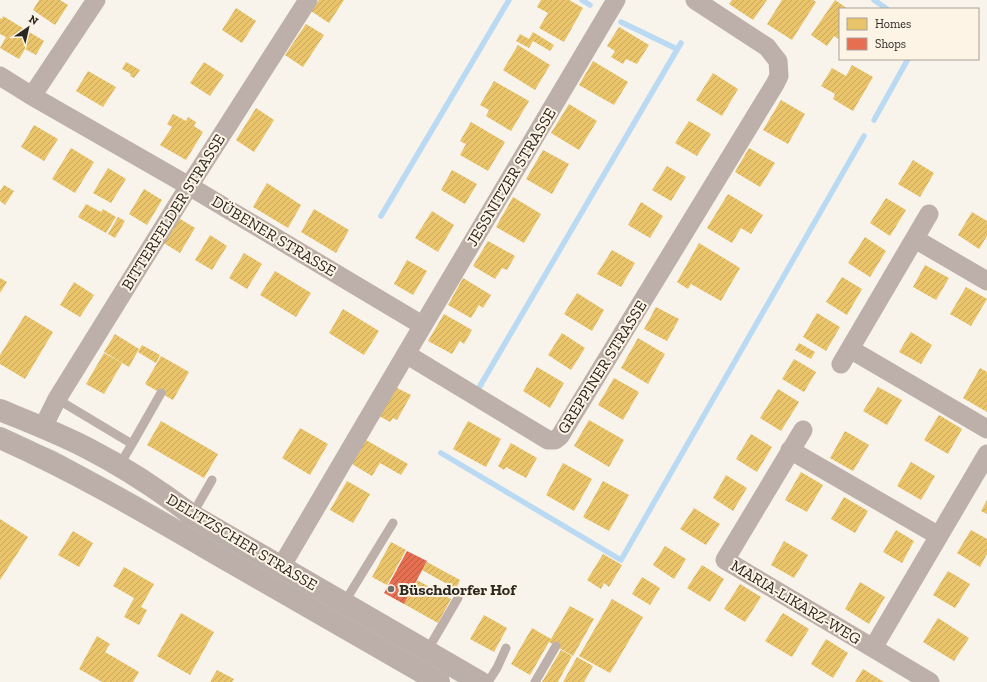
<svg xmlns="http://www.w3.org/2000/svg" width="987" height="682" font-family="'Zilla Slab',serif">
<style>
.homes{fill:url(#homes-hatch)}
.shops{fill:url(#shops-hatch)}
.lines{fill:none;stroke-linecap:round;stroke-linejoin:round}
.stream{stroke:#badaf3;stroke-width:5.5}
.lane{stroke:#bdb0ab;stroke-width:9}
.street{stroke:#bdb0ab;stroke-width:19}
.secondary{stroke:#bcaea8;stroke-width:22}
.tram{stroke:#bcb7b0;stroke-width:1}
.poi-dot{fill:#736e68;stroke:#fdf4e6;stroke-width:1.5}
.labels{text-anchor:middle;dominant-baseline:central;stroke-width:4;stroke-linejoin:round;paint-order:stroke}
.street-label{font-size:16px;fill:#2c2721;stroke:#fdf4e6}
.poi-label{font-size:16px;font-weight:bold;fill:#2c2721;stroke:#fdf4e6;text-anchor:start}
</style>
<defs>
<pattern id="homes-hatch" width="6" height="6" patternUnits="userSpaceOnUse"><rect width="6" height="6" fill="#e9c46a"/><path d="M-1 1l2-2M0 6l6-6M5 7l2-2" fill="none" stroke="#c8a85c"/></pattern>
<pattern id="shops-hatch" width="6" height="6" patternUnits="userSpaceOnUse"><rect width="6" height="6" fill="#e76f51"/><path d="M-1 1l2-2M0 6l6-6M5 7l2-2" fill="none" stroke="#bb5b43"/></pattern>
</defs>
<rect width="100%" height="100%" fill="#f8f3eb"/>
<!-- homes -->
<path class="homes" d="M39,0H60L68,5L55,25L33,10Z
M319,0H344L329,23L311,11Z
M541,0H569L583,8L564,42L539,28L548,13L537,7Z
M732,0H767L753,20L729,4Z
M782,0H813L816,2L792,40L767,24Z
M835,0L848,9H840V40L834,36L827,46L811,35Z
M236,8L256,21L242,43L222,30Z
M3,16L44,41L36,55L25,49L19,59L0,48L6,37L0,34V18L2,19Z
M306,24L324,35L303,67L285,55Z
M619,27L649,45L637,64L626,59L623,64L611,57L615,51L607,46Z
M533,32L554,45L550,51L533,41L529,48L516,41L520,34L529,39Z
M518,45L550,65L535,90L503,70Z
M593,61L628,82L614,105L579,85Z
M126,62L140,70L134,78L130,76L131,74L122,69Z
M204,62L224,75L210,96L190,83Z
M852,65L873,77L853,111L833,99L835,94L821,86L832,68L846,76Z
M88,71L116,87L103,107L76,91Z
M713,73L738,89L722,116L696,100Z
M494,81L529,101L511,131L486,116L489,110L480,105Z
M781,100L805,114L788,144L763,130Z
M569,104L597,121L579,150L551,133Z
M256,108L274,120L254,152L236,140Z
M173,114L186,121L188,117L196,122L194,126L203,132L186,160L160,145L172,127L167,124Z
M689,121L711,134L697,156L675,143Z
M471,122L505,142L488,171L460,155L466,144L460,141Z
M34,125L58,139L44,161L21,147Z
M71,148L94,162L75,193L52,179Z
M749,148L775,163L760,187L735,172Z
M543,150L569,164L552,194L526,179Z
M913,160L934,173L920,197L898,184Z
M667,166L686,177L671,201L652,190Z
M108,168L126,179L111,203L93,193Z
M452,170L477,184L465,204L441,190Z
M267,183L301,205L288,228L253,207Z
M4,185L14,191L5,205L0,201V191Z
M144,189L162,200L147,225L129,214Z
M728,194L763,215L751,234L741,228L732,243L707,228Z
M513,197L541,214L524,243L496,227Z
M886,198L906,210L890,236L870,223Z
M641,202L663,216L650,238L628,225Z
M86,204L101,212L103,209L116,217L106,233L78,217Z
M314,209L349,230L336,253L301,232Z
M432,211L454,225L438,252L415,238Z
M972,212L987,221V236L979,249L958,235Z
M118,217L125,221L115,238L108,234Z
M177,217L195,228L180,253L162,242Z
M210,235L227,246L212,270L195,260Z
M865,237L886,251L870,277L848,263Z
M488,241L515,256L507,270L502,268L495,279L473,266Z
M699,243L740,268L721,301L691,284L688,289L677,282Z
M612,250L635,263L621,287L597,274Z
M244,253L262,264L247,289L229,278Z
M407,260L427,271L413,295L394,284Z
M925,265L949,278L936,300L913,287Z
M275,271L311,293L296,317L260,295Z
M842,277L862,289L847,315L826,302Z
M0,278L7,282L0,293Z
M463,278L491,295L483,308L479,305L471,318L448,305Z
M74,282L94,295L80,317L60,305Z
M966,287L987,299L971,326L950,314Z
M577,293L604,310L592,331L564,314Z
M656,307L679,319L667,341L644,329Z
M343,309L379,331L364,355L329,333Z
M817,313L840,327L826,351L803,337Z
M444,314L472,330L464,344L460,341L452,354L428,341Z
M25,315L53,332L25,379L0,364V355Z
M911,332L932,345L921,364L899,352Z
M562,333L585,348L571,370L548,355Z
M115,334L139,349L129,367L104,352Z
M638,338L665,354L648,384L621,368Z
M799,343L815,352L811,359L795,350Z
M142,345L160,355L156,363L138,352Z
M104,353L122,363L104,394L86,384Z
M161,356L189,372L173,400L145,384Z
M794,359L816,372L804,392L782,379Z
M537,367L564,383L550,408L523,391Z
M980,368L987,372V412L963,398Z
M614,378L639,392L623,420L598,405Z
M395,387L411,395L397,420L393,418L390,422L379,416Z
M878,387L902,400L887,425L863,411Z
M778,389L799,402L781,431L760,418Z
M939,415L962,429L948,454L924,440Z
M589,420L624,440L609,467L574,446Z
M161,421L218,454L204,478L147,445Z
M468,421L501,439L486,467L453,449Z
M300,428L328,444L310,475L282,458Z
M845,431L869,445L853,471L830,458Z
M751,434L772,447L757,472L736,459Z
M366,440L408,464L401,475L380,463L372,476L352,464Z
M511,443L537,458L526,478L506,467L504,470L498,466Z
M911,462L935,476L921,500L897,486Z
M563,463L592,479L574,511L546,495Z
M801,472L823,485L807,512L785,500Z
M726,475L747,488L733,511L713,498Z
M347,481L370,494L353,523L330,510Z
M603,481L629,495L609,531L583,517Z
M844,497L868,511L855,533L831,519Z
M987,500V514L981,511Z
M694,508L720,524L706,545L680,529Z
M0,519L28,537L0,580Z
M896,530L914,541L902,563L883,552Z
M971,530L987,539V554L980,567L957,553Z
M73,531L93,543L79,567L58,555Z
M784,541L808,555L794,578L771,565Z
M391,542L406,550L387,585L372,577Z
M665,546L686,559L674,579L653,565Z
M603,554L622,565L609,587L604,583L601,589L587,580Z
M427,562L460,580L456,589L422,570Z
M702,565L724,579L710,602L687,588Z
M124,567L154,584L141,607L147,610L139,625L124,617L134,598L113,586Z
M948,571L970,584L955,608L933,595Z
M642,577L660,588L650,605L632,594Z
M417,580L451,599L438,623L404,604Z
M860,582L885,597L869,624L845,609Z
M740,584L761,597L745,622L724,609Z
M612,599L643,617L610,673L579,656Z
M570,606L594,619L573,656L549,642L530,675L511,664L532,628L551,639Z
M181,613L214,632L190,675L157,656Z
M783,613L809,629L792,657L765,641Z
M484,615L507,628L494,652L470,639Z
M938,618L969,638L954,661L923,642Z
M97,636L110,644L105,652L139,672L133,682H102L79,669Z
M826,639L848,653L833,678L811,664Z
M561,650L572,656L558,682H542Z
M577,657L593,666L584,682H563Z
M863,669L884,682H855Z
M217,670L234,679L232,682H210Z"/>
<!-- shops -->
<path class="shops" d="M407,551L427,561L404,604L384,593Z"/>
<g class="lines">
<!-- stream -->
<path class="stream" d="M582,0L590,5
M874,0L887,9
M621,22L677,49
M874,120L908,59
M381,216L509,0
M480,386L681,43
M441,453L621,560L864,136"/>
<!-- lane -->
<path class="lane" d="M57,399L132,444L119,466
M132,444L161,393
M192,515L212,480
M344,603L393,523
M427,651L458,598
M488,682L497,668L506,648
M535,682L556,646"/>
<!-- street -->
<path class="street" d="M0,76L32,96L189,186L422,325
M32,96L96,0
M915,239L987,281
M850,349L987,429
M406,354L616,0
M841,364L929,214
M43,427L57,399L189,186L308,0
M803,430L725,560L930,682
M790,450L939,536
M281,567L406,354L548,440H555L560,436L775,84L779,76L778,61L767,47L695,0
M873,648L987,454"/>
<!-- secondary -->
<path class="secondary" d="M0,410C29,422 58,433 87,448C124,467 159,490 192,515L480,682
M0,438C81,474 156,519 232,563C301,603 370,642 439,682"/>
<!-- tram -->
<path class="tram" d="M0,428L56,452L102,477L460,682"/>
</g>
<!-- markers -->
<circle class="poi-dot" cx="391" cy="589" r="4"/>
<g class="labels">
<!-- street labels -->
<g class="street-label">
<text transform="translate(511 177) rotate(-59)">JESSNITZER STRASSE</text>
<text transform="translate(173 212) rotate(-58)">BITTERFELDER STRASSE</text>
<text transform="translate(274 236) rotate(31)">DÜBENER STRASSE</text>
<text transform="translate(602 367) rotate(-58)">GREPPINER STRASSE</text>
<text transform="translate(242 542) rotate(31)">DELITZSCHER STRASSE</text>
<text transform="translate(796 602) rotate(31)">MARIA-LIKARZ-WEG</text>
</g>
<!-- poi labels -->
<g class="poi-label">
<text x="399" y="589">Büschdorfer Hof</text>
</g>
</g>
<!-- legend -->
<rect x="839" y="8" width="140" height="52" fill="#fdf4e6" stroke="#a9a297"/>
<rect x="847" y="18" width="20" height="12" fill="#e9c46a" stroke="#a9a297"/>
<text x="875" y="28" font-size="12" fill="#2c2721">Homes</text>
<rect x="847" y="38" width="20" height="12" fill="#e76f51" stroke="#a9a297"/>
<text x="875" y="48" font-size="12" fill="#2c2721">Shops</text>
<!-- north arrow -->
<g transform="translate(28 28) rotate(34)" stroke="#fdf4e6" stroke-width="3" paint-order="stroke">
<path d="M0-3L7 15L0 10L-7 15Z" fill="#2c2721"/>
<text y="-6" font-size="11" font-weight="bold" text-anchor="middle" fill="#2c2721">N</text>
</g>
</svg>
